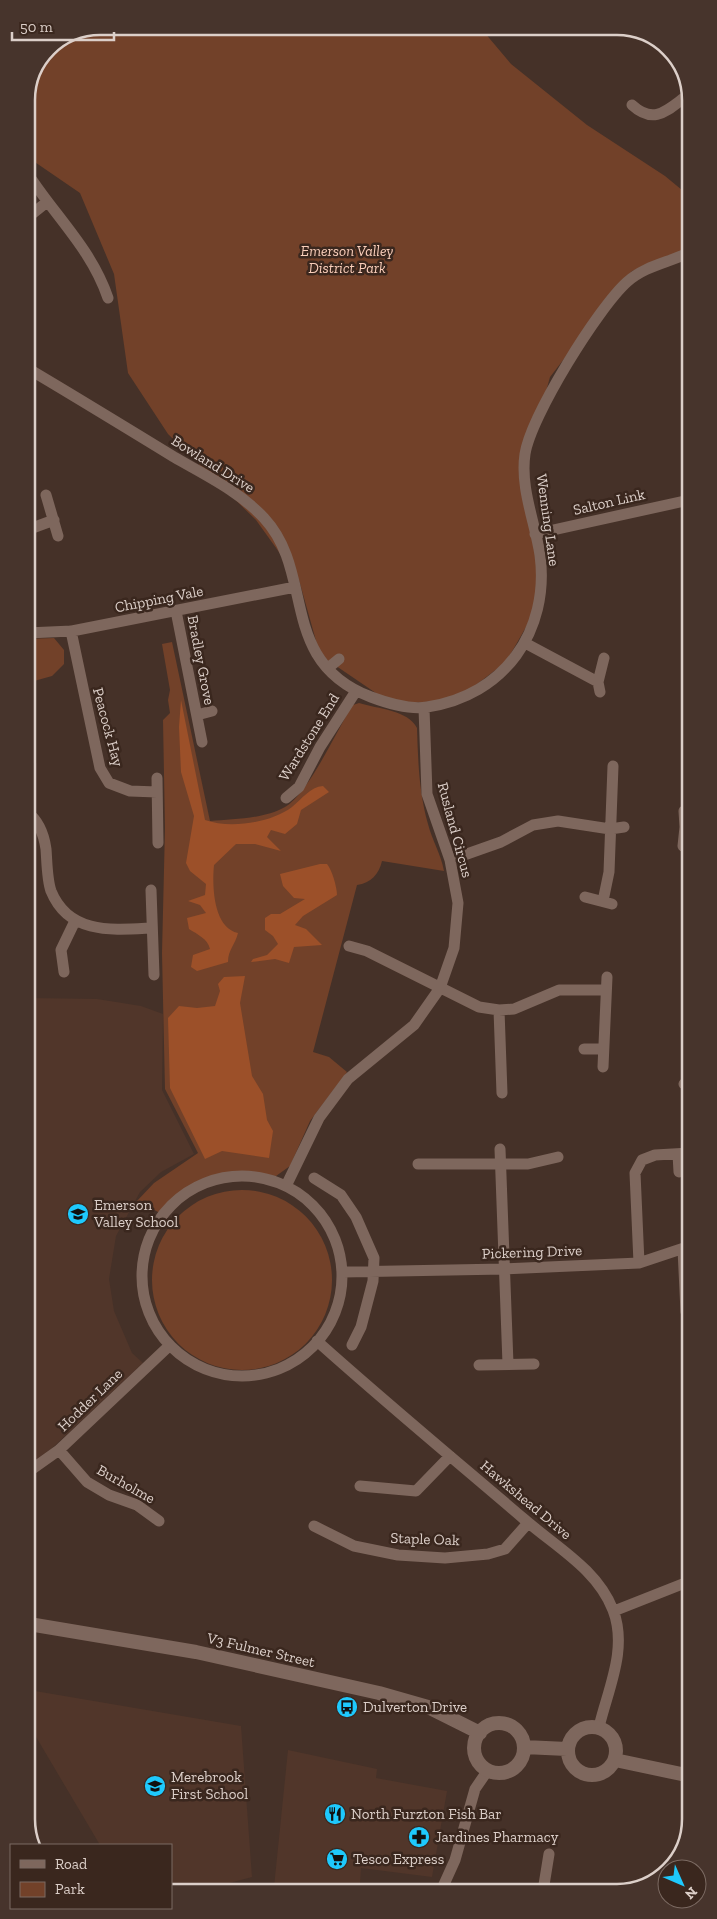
<svg xmlns="http://www.w3.org/2000/svg" width="717" height="1919" font-family="'Zilla Slab',serif">
<style>
.built{fill:#51362a}
.green{fill:#724129}
.forest{fill:#9c5029}
.lines{fill:none;stroke-linecap:round;stroke-linejoin:round}
.minor{stroke:#7e675d;stroke-width:11}
.tertiary{stroke:#7e675d;stroke-width:14}
.labels{text-anchor:middle;dominant-baseline:central;stroke-width:5;stroke-linejoin:round;paint-order:stroke}
.park-label{font-size:15px;font-style:italic;fill:#fbcfbb;stroke:#3a271e}
.street-label{font-size:15px;fill:#dccfc9;stroke:#3a271e}
.poi-label{font-size:15px;fill:#dccfc9;stroke:#3a271e;text-anchor:start}
.rim{fill:none;stroke:#dccfc9;stroke-width:2.5}
</style>
<rect width="100%" height="100%" fill="#453128"/>
<!-- built -->
<path class="built" d="M28,998L97,999L141,1006L163,1014L162,1090L194,1154L161,1172L140,1192L116,1236L109,1279L114,1311L132,1353L143,1363L51,1449L28,1465Z
M29,1690L241,1726L252,1877L222,1885L207,1892H171V1845H100L29,1725Z
M288,1750L377,1769L376,1778L447,1791L432,1877L361,1868L360,1883L274,1887Z"/>
<!-- green -->
<path class="green" d="M100,26H479L511,64L587,125L665,176L688,195V252L632,271L550,377L525,467L542,599L506,662L456,700L392,704L320,655L299,580L256,520L168,434L128,373L114,274L80,193L26,156V95L48,48Z
M54,638L64,650V664L52,676L27,683V639Z
M172,642L210,821C233,819 264,819 285,807C307,795 336,733 350,709L353,705L359,703C378,709 408,710 417,728C418,761 419,792 428,824C432,840 441,854 444,871L382,861C379,874 371,883 357,885L313,1052L329,1057L347,1072L310,1121L290,1166L276,1176L230,1172L209,1178L187,1189L160,1213L137,1201L154,1183L198,1153L165,1089L162,953L165,828L163,720L170,713L168,700L170,690L162,644Z
M152 1280a90 90 0 1 1 180 0a90 90 0 1 1-180 0Z"/>
<!-- forest -->
<path class="forest" d="M181,700L205,820C230,829 271,823 292,807C302,799 310,787 323,786L329,792L301,810L297,824L285,834L271,830L267,837L281,851L255,844H236L214,865C212,885 213,928 238,933C235,945 228,950 228,962L197,971L191,967L193,955L210,949C208,939 197,934 189,929L187,918L206,913L200,905L188,901L205,895L206,884L190,871L186,863L194,816L181,772L179,727Z
M320,864H327C332,870 337,887 337,895L303,916L295,925L306,929L322,945L294,947L289,963L275,959L251,962L253,959L267,955L278,944L273,936L265,930V918L271,914H280L305,899L294,898L283,886L280,874Z
M245,976L240,1003L252,1076L263,1094L267,1120L273,1131L269,1158L222,1151L205,1159L170,1088L168,1018L179,1006L197,1008L215,1006L220,991L218,984L224,977Z"/>
<g class="lines">
<!-- minor -->
<path class="minor" d="M632,105C655,126 668,109 688,95
M32,180C59,220 92,251 108,298
M27,218L47,202
M27,368C76,397 125,427 174,457C205,475 239,491 264,518C316,574 277,661 371,697C387,703 409,710 427,707C504,696 550,631 540,555C535,522 520,488 525,454C531,416 598,308 627,282C645,266 667,263 688,253
M46,495L58,536
M27,530L54,520
M535,534L689,500
M176,611L202,742
M71,631L100,768L109,783L130,791L157,792
M27,633L72,631L295,587
M525,643L598,682
M328,668L339,659
M600,692L598,682L604,658
M197,715L212,711
M157,778L158,843
M286,798L299,787L320,747L356,691
M27,812C39,821 44,835 46,849C47,862 47,880 51,891C69,935 113,930 152,928
M683,846L685,827L684,811
M450,860L501,842L533,825L558,821L610,829L624,827
M151,890L154,975
M585,897L612,904
M603,901L609,872L613,766
M349,946L367,951L479,1007L499,1010L514,1009L559,990H605
M64,972L61,950L75,921
M499,1010L502,1093
M584,1049H603
M603,1067L607,977
M684,1084L690,1079
M500,1149L508,1364
M678,1154L679,1172
M418,1164H528L558,1157
M142 1276a100 100 0 1 1 200 0a100 100 0 1 1-200 0Z
M314,1178L341,1195L356,1217L374,1258L373,1281L361,1327L352,1345
M286,1186L319,1118L348,1079L414,1025L440,988L454,948L458,903L450,860L427,794L424,708
M683,1249L686,1312
M639,1263L635,1173L642,1160L655,1155L690,1153
M343,1272L504,1269L639,1263L690,1246
M317,1341C385,1402 455,1460 524,1519C556,1547 597,1569 613,1610C628,1649 608,1689 599,1727
M479,1365L534,1364
M59,1450L87,1482L109,1495L137,1505L159,1521
M28,1472L59,1450L169,1346
M360,1486L416,1491L450,1456
M314,1526L354,1546L398,1555L445,1558L488,1554L505,1549L528,1523
M614,1611L690,1581
M441,1891L455,1860L475,1789L488,1770
M543,1891L549,1854"/>
<!-- tertiary -->
<path class="tertiary" d="M29,1624L196,1652L379,1693L428,1707L480,1733
M474 1748a25 25 0 1 1 50 0a25 25 0 1 1-50 0Z
M568 1751a24 24 0 1 1 48 0a24 24 0 1 1-48 0Z
M524,1747L567,1749
M615,1760L691,1776"/>
</g>
<!-- icons -->
<defs>
<g id="school-disc" transform="scale(1.125)"><circle r="9.5" fill="#1ec9fd" stroke="#3a271e"/><path d="M0-5L7-2L0 1L-7-2ZM-4 1L0 2.5L4 1V4Q0 6-4 4Z" fill="#111"/></g>
<g id="bus-disc" transform="scale(1.125)"><circle r="9.5" fill="#1ec9fd" stroke="#3a271e"/><path d="M-5-6H5V4H4V6H2V4H-2V6H-4V4H-5ZM-3.5-4V0h7V-4ZM-3.5 1.2v1.5H-2V1.2ZM2 1.2v1.5H3.5V1.2Z" fill="#111"/></g>
<g id="restaurant-disc" transform="scale(1.125)"><circle r="9.5" fill="#1ec9fd" stroke="#3a271e"/><path d="M-5-6h1v4h1v-4h1v4h1v-4h1v5L-1.5 .5V6h-2V.5L-5-1ZM5-6V6H3V1.5H1.5Q1.5-4 5-6Z" fill="#111"/></g>
<g id="pharmacy-disc" transform="scale(1.125)"><circle r="9.5" fill="#1ec9fd" stroke="#3a271e"/><path d="M-2-6h4v4h4v4h-4v4h-4v-4h-4v-4h4Z" fill="#111"/></g>
<g id="supermarket-disc" transform="scale(1.125)"><circle r="9.5" fill="#1ec9fd" stroke="#3a271e"/><path d="M-6-5.5h2.5l.6 2H6L4.5 2H-2.5L-4.4-4H-6ZM-1.5 3.2a1.3 1.3 0 1 0 .1 0ZM3 3.2a1.3 1.3 0 1 0 .1 0Z" fill="#111"/></g>
</defs>
<g fill-rule="evenodd">
<use href="#school-disc" x="78" y="1214"/>
<use href="#bus-disc" x="347" y="1707"/>
<use href="#school-disc" x="155" y="1786"/>
<use href="#restaurant-disc" x="335" y="1814"/>
<use href="#pharmacy-disc" x="419" y="1837"/>
<use href="#supermarket-disc" x="337" y="1859"/>
</g>
<g class="labels">
<!-- park labels -->
<g class="park-label">
<text x="347" y="251">Emerson Valley<tspan x="347" dy="17">District Park</tspan></text>
</g>
<!-- street labels -->
<g class="street-label">
<text transform="translate(213 464) rotate(32)">Bowland Drive</text>
<text transform="translate(609 502) rotate(-13)">Salton Link</text>
<text transform="translate(548 520) rotate(82)">Wenning Lane</text>
<text transform="translate(159 599) rotate(-11)">Chipping Vale</text>
<text transform="translate(201 660) rotate(79)">Bradley Grove</text>
<text transform="translate(108 727) rotate(75)">Peacock Hay</text>
<text transform="translate(309 737) rotate(-58)">Wardstone End</text>
<text transform="translate(455 830) rotate(75)">Rusland Circus</text>
<text transform="translate(532 1252) rotate(-2)">Pickering Drive</text>
<text transform="translate(90 1400) rotate(-44)">Hodder Lane</text>
<text transform="translate(126 1484) rotate(29)">Burholme</text>
<text transform="translate(526 1500) rotate(40)">Hawkshead Drive</text>
<text transform="translate(425 1539) rotate(2)">Staple Oak</text>
<text transform="translate(261 1650) rotate(13)">V3 Fulmer Street</text>
</g>
<!-- poi labels -->
<g class="poi-label">
<text x="94" y="1205">Emerson<tspan x="94" dy="17">Valley School</tspan></text>
<text x="363" y="1707">Dulverton Drive</text>
<text x="171" y="1777">Merebrook<tspan x="171" dy="17">First School</tspan></text>
<text x="351" y="1814">North Furzton Fish Bar</text>
<text x="435" y="1837">Jardines Pharmacy</text>
<text x="353" y="1859">Tesco Express</text>
</g>
</g>
<!-- crop -->
<path d="M0 0H717V1919H0ZM100 35H617A65 65 0 0 1 682 100V1819A65 65 0 0 1 617 1884H100A65 65 0 0 1 35 1819V100A65 65 0 0 1 100 35Z" fill="#47342c" fill-rule="evenodd"/>
<path class="rim" d="M100 35H617A65 65 0 0 1 682 100V1819A65 65 0 0 1 617 1884H100A65 65 0 0 1 35 1819V100A65 65 0 0 1 100 35Z"/>
<!-- legend -->
<rect x="10" y="1844" width="162" height="65" fill="#3a271e" stroke="#7b6a62"/>
<rect x="20" y="1860" width="25" height="8" fill="#7e675d" stroke="#7b6a62"/>
<text x="55" y="1869" font-size="15" fill="#dccfc9">Road</text>
<rect x="20" y="1882" width="25" height="15" fill="#724129" stroke="#7b6a62"/>
<text x="55" y="1894" font-size="15" fill="#dccfc9">Park</text>
<!-- north arrow -->
<g transform="translate(682 1884) rotate(135)"><circle r="24" fill="#3a271e" stroke="#7b6a62"/>
<path d="M0-4L9 19L0 12L-9 19Z" fill="#1ec9fd"/>
<text y="-8" font-size="14" font-weight="bold" text-anchor="middle" fill="#dccfc9">N</text>
</g>
<!-- scale -->
<path d="M12 32v8h102v-8" fill="none" stroke="#dccfc9" stroke-width="2.5"/>
<text x="20" y="32" font-size="15" fill="#dccfc9" stroke="#3a271e" stroke-width="4" paint-order="stroke">50 m</text>
</svg>
